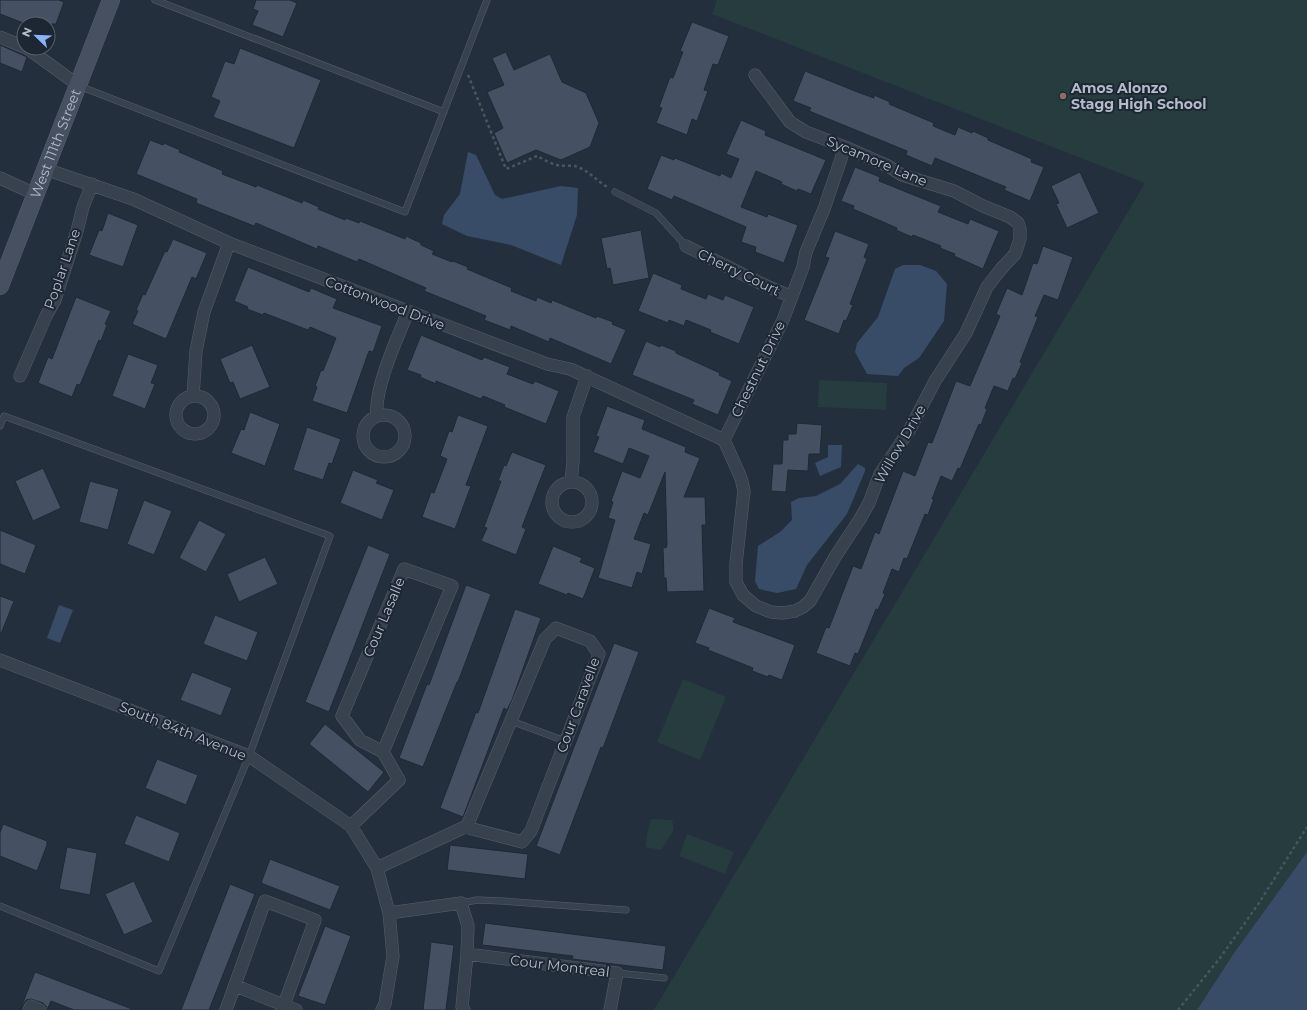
<svg xmlns="http://www.w3.org/2000/svg" width="1307" height="1010" font-family="Montserrat,sans-serif">
<style>
.green{fill:#263c3f}
.water{fill:#394c67}
.building{fill:#455162;stroke:#1f2835}
.lines{fill:none;stroke-linecap:round;stroke-linejoin:round}
.lane-casing{stroke:#565f6c;stroke-width:7}
.street-casing{stroke:#565f6c;stroke-width:13}
.secondary-casing{stroke:#565f6c;stroke-width:18}
.path{stroke:#44595c;stroke-width:2.5;stroke-dasharray:3 3;stroke-linecap:butt}
.lane{stroke:#38414e;stroke-width:6}
.street{stroke:#38414e;stroke-width:12}
.secondary{stroke:#465061;stroke-width:17}
.education-dot{fill:#8d6e63;stroke:#1d2633;stroke-width:1.5}
.labels{text-anchor:middle;dominant-baseline:central;stroke-width:4;stroke-linejoin:round;paint-order:stroke}
.poi-label{font-size:14px;font-weight:bold;fill:#b4bcc9;stroke:#1d2633;text-anchor:start}
.street-label{font-size:14px;fill:#b4bcc9;stroke:#1d2633}
</style>
<rect width="100%" height="100%" fill="#242f3e"/>
<!-- green -->
<path class="green" d="M717,0H1307V852L1234,953L1197,1010H654L1145,183L712,14Z
M819,380L887,383L886,410L818,407Z
M683,679L726,697L700,760L657,742Z
M651,819L672,820L674,830L661,850L646,847C646,835 648,831 651,819Z
M687,834L734,852L725,874L679,856Z"/>
<!-- water -->
<path class="water" d="M468,152L476,155L495,195L502,199L561,186L578,188L577,215L561,265L511,245L467,236L442,224L444,215L460,194Z
M903,265H920L936,271L947,284L944,321L919,358L904,368L898,376L867,374L855,352L857,343L878,317L895,269Z
M828,445H842L841,467L820,476L815,463L828,457Z
M858,464L865,468V471L847,514L807,565L796,589L777,593L759,589L755,581L758,546L780,532L792,520L791,502L799,498L816,496L840,484Z
M59,605L73,610L60,643L47,638Z
M1307,852V1010H1197L1234,953Z"/>
<!-- building -->
<path class="building" d="M0,0H59L64,2L56,24H26L0,14Z
M256,0H290L297,3L283,37L252,25L258,11L253,9Z
M692,22L729,36L718,65L713,64L704,90L708,91L697,121L692,119L687,135L656,123L662,108L659,107L670,77L673,78L683,52L680,51Z
M0,45L27,57L22,72L0,63Z
M240,48L321,80L294,148L213,117L220,101L211,97L215,87L225,61L234,64Z
M506,52L514,70L550,54L562,82L586,93L599,123L590,147L561,160L536,150L507,163L494,133L503,128L487,92L504,85L492,58Z
M805,71L860,93L874,98V95L890,102L889,104L934,123L933,126L955,135L958,127L972,133L973,131L988,138V140L1032,159L1031,162L1044,167L1030,201L1004,190L1006,187L935,158L932,166L906,155L907,151L809,111L811,108L793,101Z
M741,120L766,131L765,135L826,160L811,194L798,189L797,191L781,184L782,182L756,171L741,207L767,217L768,214L798,225L784,263L755,252L756,247L741,242L746,227L674,196L672,200L647,189L661,155L674,160L675,158L720,176L721,173L731,178L739,159L726,154Z
M150,140L163,145L164,143L180,150L179,152L223,171L222,174L243,182L256,187L257,185L302,203L303,200L319,207L318,209L345,220L346,218L359,223L360,221L405,239L406,236L421,243V245L434,251L432,254L452,262L453,261L468,267L467,269L512,288L511,291L536,301L537,297L551,303L552,300L596,318L597,316L613,322L612,324L626,330L611,364L550,338L549,342L511,326L510,330L484,320L486,316L424,291L426,288L359,259L357,262L318,246L317,249L256,223L254,226L196,203L197,199L136,174Z
M855,167L880,177L879,181L941,206L938,212L968,224L970,219L999,231L983,269L954,256L955,254L940,248L941,246L913,235L912,237L896,230L897,228L853,209L854,206L841,201Z
M1080,172L1099,213L1067,228L1056,204L1059,203L1051,186Z
M108,213L138,225L123,267L89,255L99,230L102,231Z
M641,230L649,278L613,285L610,268L607,269L601,238Z
M835,231L869,244L864,257L867,259L850,304L853,305L846,321L844,320L839,334L804,320L829,258L825,257Z
M173,239L207,253L196,279L192,277L166,339L132,324L138,311L136,310L143,294L145,295L165,251L167,252Z
M1043,246L1073,257L1058,300L1044,295L1035,316L1038,317L1020,362L1022,363L1015,379L1013,378L1008,391L994,386L985,408L987,409L981,425L979,424L960,469L958,468L952,481L941,476L932,499H934L928,515L925,514L907,559L904,558L899,572L892,569L883,593L885,594L878,610L876,609L858,654L855,653L850,666L816,653L826,627L829,628L853,566L861,569L875,532L879,534L903,471L915,476L928,442L932,443L956,381L970,386L1000,316L996,314L1007,288L1022,295L1033,263L1037,264Z
M248,267L309,292L311,288L337,299L333,308L382,326L373,352L369,351L347,413L312,401L317,387L315,386L321,370L323,371L336,338L310,327L308,330L264,313L263,315L247,309L248,307L234,301Z
M653,273L682,285L681,289L706,299L708,294L723,300L725,295L754,307L739,344L710,332L711,330L686,320L684,326L669,320L668,323L638,311Z
M76,297L111,311L105,324L107,325L101,341L99,340L80,385L77,384L72,397L38,383L48,357L52,359Z
M421,335L482,360L484,357L510,367L507,374L533,384L535,381L559,391L546,424L504,407L505,405L483,396L481,399L436,381V384L420,377L421,375L407,370Z
M646,341L660,347L661,345L676,351V353L720,373L719,375L732,381L718,415L692,404L694,400L632,375Z
M252,345L270,387L240,399L233,382L230,383L220,359Z
M128,354L158,365L151,383L155,384L145,409L112,396Z
M607,406L645,420L642,429L686,447L685,452L700,458L684,497H705L706,525H702L704,591L667,592L666,578H664L663,547L666,548L667,545L665,472L648,515L644,513L634,539L651,544L642,574L637,572L632,588L598,578L615,520L608,518L613,502L611,501L622,471L640,478L649,456L629,448L623,464L593,452L599,437L596,436Z
M250,412L280,424L265,466L231,453L241,429L244,430Z
M458,415L488,426L466,485L471,486L455,529L422,517L431,492L434,493L447,459L440,456L449,431L452,432Z
M797,423L822,425L820,454H809L808,471L788,470L786,492L771,491L773,464H782L783,440H788V434H796Z
M307,427L341,439L332,464L329,463L323,480L293,470Z
M512,452L546,465L522,527L526,529L516,555L481,541L487,528L484,527L501,481H498L504,465L506,466Z
M43,468L61,508L33,521L15,481Z
M353,470L378,480L376,483L394,490L382,520L340,503Z
M90,481L119,489L108,530L79,522Z
M144,500L172,511L154,555L127,544Z
M199,520L226,534L206,572L179,558Z
M0,530L36,545L25,574L0,564Z
M368,545L390,554L329,712L305,702Z
M553,546L582,558L580,562L595,568L583,599L568,593L567,595L538,584Z
M265,557L278,584L239,602L227,574Z
M466,585L491,594L458,682H457L423,767L399,758L427,684L429,685Z
M0,596L14,601L1,634H0Z
M709,608L735,618L733,622L795,645L782,680L769,675L768,677L752,671L753,668L708,650L709,648L695,643Z
M515,609L541,618L512,700L507,710L504,708L463,817L440,808L476,712L478,713Z
M215,615L258,632L247,661L203,644Z
M614,643L639,652L603,748L601,747L560,855L536,846Z
M192,672L232,688L221,716L180,700Z
M325,724L384,772L368,792L309,744Z
M157,759L198,775L186,805L145,788Z
M136,815L180,833L169,862L124,844Z
M3,824L47,841V845L37,871L0,856V833Z
M450,845L528,854L525,879L447,870Z
M67,847L97,853L90,895L59,889Z
M270,859L340,886L330,910L261,883Z
M134,881L153,922L124,935L105,894Z
M230,884L255,894L209,1010H181Z
M485,923L666,946L663,970L572,959L573,956L482,945Z
M325,926L351,936L325,1005L298,996Z
M431,942L454,945L446,1010H423Z
M35,972L132,1009V1010H74L51,1001L47,1010L46,1006L43,1003L31,999L26,1000L20,1010Z"/>
<g class="lines">
<!-- lane casing -->
<g class="lane-casing">
<path id="lane" d="M155,0L444,112
M79,86L405,212L487,0
M615,192L656,213L686,246
M0,426L4,416L330,536L249,756L159,971L0,906
M511,721L565,741
M461,903L477,900L502,901L626,910
M617,973L664,978"/>
</g>
<!-- street casing -->
<g class="street-casing">
<path id="street" d="M0,37L24,47
M27,48L78,85
M755,75L790,122L806,132L845,147L888,166L902,175L954,191L983,206L1010,217L1018,223L1020,229V239L1015,254L1001,269L987,287L966,333L935,381L910,429L880,474L869,503L860,519L835,557L810,601L803,607L795,611L782,613L771,612L756,606L743,595L736,582V564L744,491L741,478L724,440L783,320L803,267L806,252L824,209L845,147
M45,169L133,199L229,243L547,364L570,369L724,440
M0,178L35,194
M686,246L762,284L792,297
M20,376L46,316L55,300L77,231L83,207L92,184
M193,396L196,351L204,312L229,243
M176 415a19 19 0 1 1 38 0a19 19 0 1 1-38 0Z
M363 436a21 21 0 1 1 42 0a21 21 0 1 1-42 0Z
M377,416C374,388 397,339 408,312
M571,482L573,462V417L587,376
M552 502a20 20 0 1 1 40 0a20 20 0 1 1-40 0Z
M0,660L249,756L351,826L377,868L389,913L393,956L385,1004L382,1010
M351,826L399,780L383,752L452,586L404,569L342,716L360,740L383,752
M377,868L467,826L545,639L556,628L590,641L599,654L531,831L522,842L465,827
M389,913L461,903L468,926L467,954L462,1007L464,1010
M467,954L617,973L610,1010
M236,986L296,1010
M29,1010L31,1006L40,1010
M226,1010L265,901L315,920L282,1010"/>
</g>
<!-- secondary casing -->
<g class="secondary-casing">
<g id="secondary">
<path id="s1" d="M0,286L111,0"/>
</g>
</g>
<!-- path -->
<path class="path" d="M468,75L506,169L537,156C543,159 551,164 557,165C565,167 573,164 580,168C591,173 598,182 609,188
M1178,1010L1220,958L1259,903L1307,827"/>
<!-- lane -->
<use href="#lane" class="lane"/>
<!-- street -->
<use href="#street" class="street"/>
<!-- secondary -->
<use href="#secondary" class="secondary"/>
</g>
<!-- markers -->
<circle class="education-dot" cx="1063" cy="96" r="4"/>
<g class="labels">
<!-- poi labels -->
<g class="poi-label">
<text x="1071" y="88">Amos Alonzo<tspan x="1071" dy="16">Stagg High School</tspan></text>
</g>
<!-- street labels -->
<g class="street-label">
<text stroke="none"><textPath href="#s1" startOffset="153">West 111th Street</textPath></text>
<text transform="translate(877 161) rotate(23)">Sycamore Lane</text>
<text transform="translate(62 269) rotate(-71)">Poplar Lane</text>
<text transform="translate(739 272) rotate(26)">Cherry Court</text>
<text transform="translate(385 303) rotate(21)">Cottonwood Drive</text>
<text transform="translate(758 369) rotate(-64)">Chestnut Drive</text>
<text transform="translate(900 444) rotate(-60)">Willow Drive</text>
<text transform="translate(384 617) rotate(-67)">Cour Lasalle</text>
<text transform="translate(578 705) rotate(-70)">Cour Caravelle</text>
<text transform="translate(183 731) rotate(22)">South 84th Avenue</text>
<text transform="translate(560 966) rotate(7)">Cour Montreal</text>
</g>
</g>
<!-- north arrow -->
<g transform="translate(36 36) rotate(293)"><circle r="19" fill="#1d2633" stroke="#59626f"/>
<path d="M0-3L7 15L0 10L-7 15Z" fill="#8ab4f8"/>
<text y="-6" font-size="11" font-weight="bold" text-anchor="middle" fill="#b4bcc9">N</text>
</g>
</svg>
